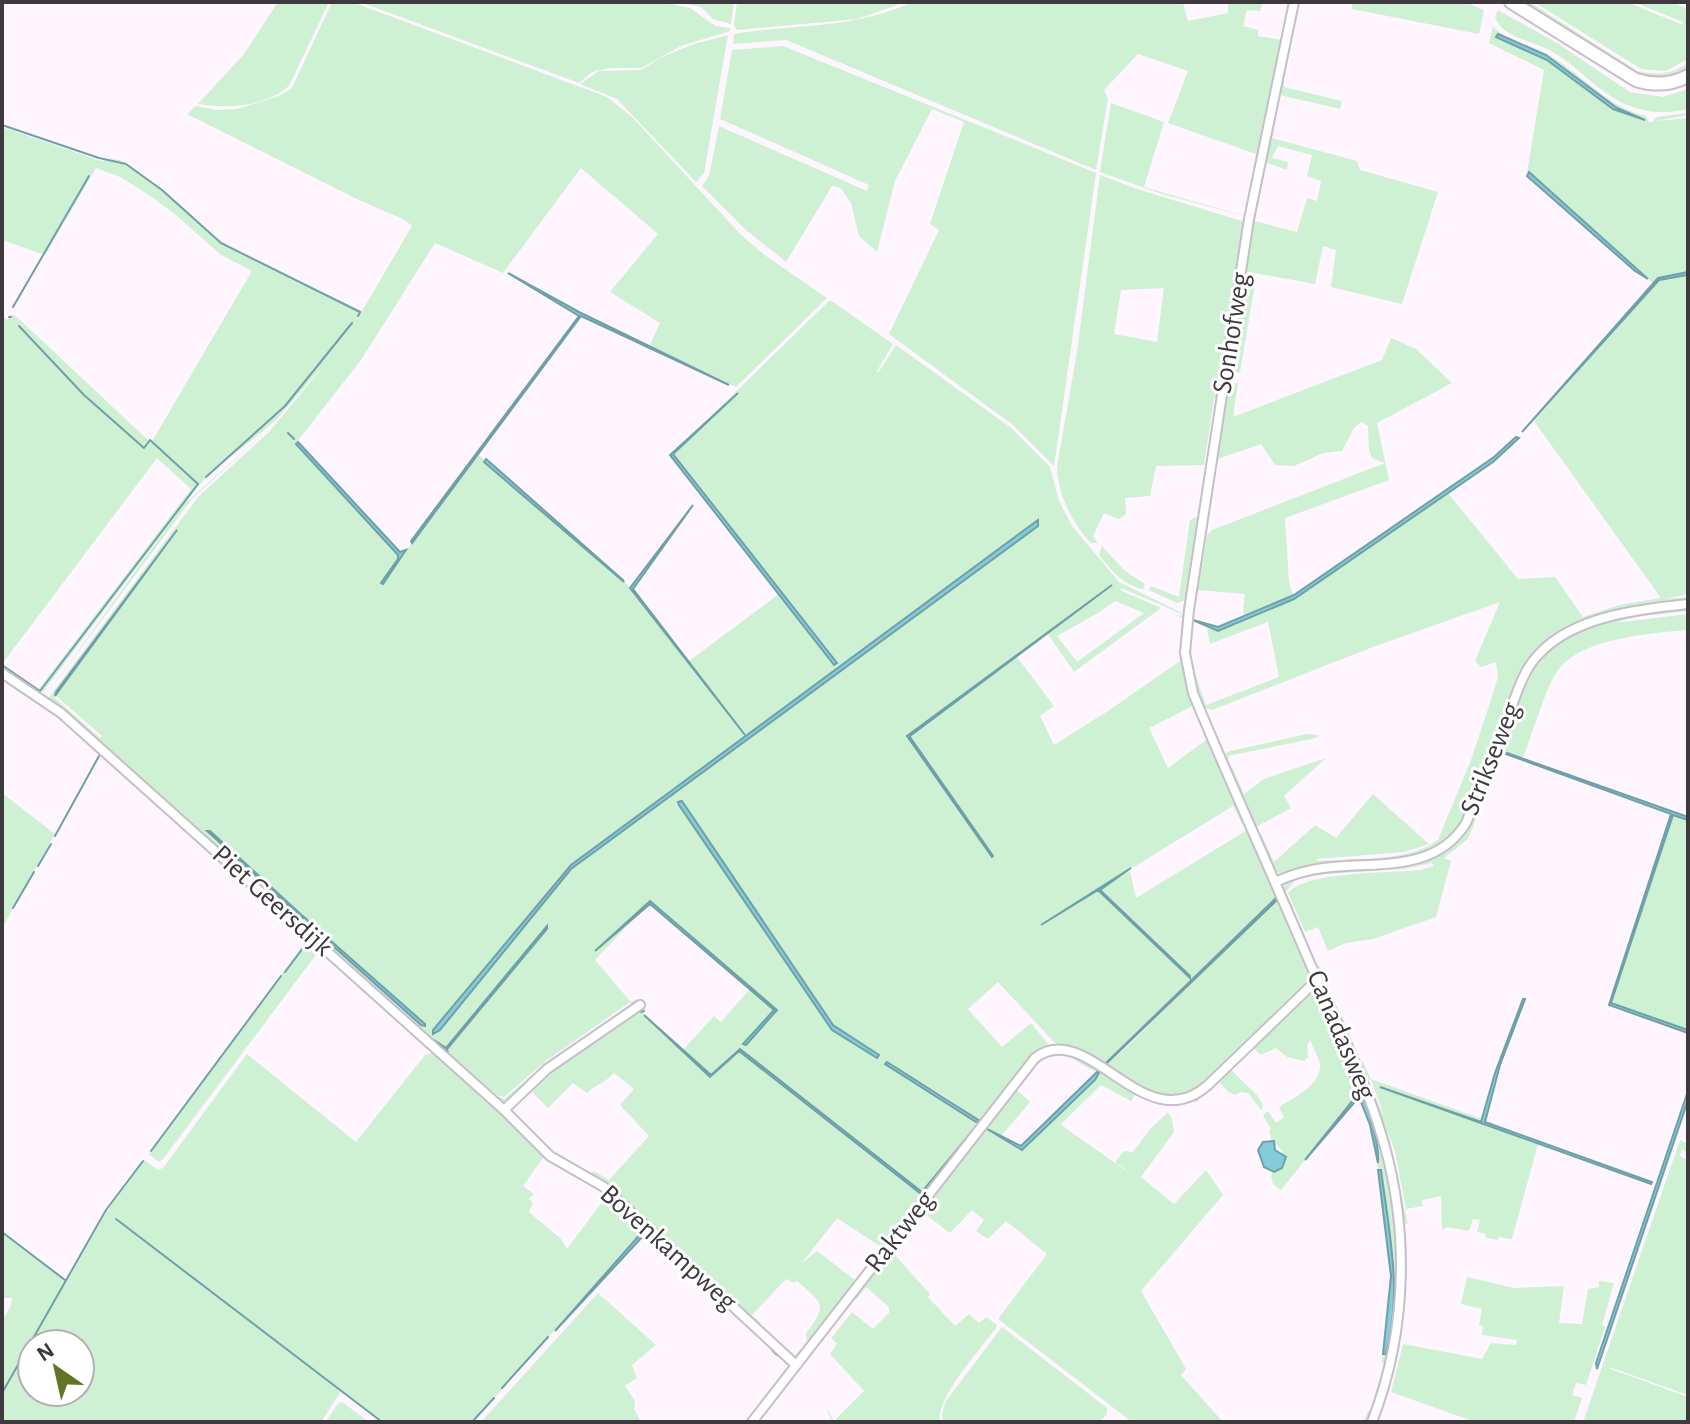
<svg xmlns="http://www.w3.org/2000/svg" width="1690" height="1424" font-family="'Alegreya Sans',sans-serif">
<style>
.green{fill:#cff1d3;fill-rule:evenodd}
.water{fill:#85ccd9;stroke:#6fa0aa;stroke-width:2}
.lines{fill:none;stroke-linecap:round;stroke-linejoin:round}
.stream{stroke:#6fa0aa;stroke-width:2}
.street-casing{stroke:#c8bec9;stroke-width:12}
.secondary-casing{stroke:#c8bec9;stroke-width:16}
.street{stroke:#fff;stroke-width:8}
.secondary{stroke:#fff;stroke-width:12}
.labels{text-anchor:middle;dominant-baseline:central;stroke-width:6;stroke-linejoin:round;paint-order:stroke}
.street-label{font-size:28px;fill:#3d393d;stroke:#fff}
</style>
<rect width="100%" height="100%" fill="#fef5ff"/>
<!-- green -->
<path class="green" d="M278,2H329L289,86C263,107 230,109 198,104L244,54Z
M332,2H352L607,97L633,118L741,235L766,256L827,298L736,387L649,347L660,323L610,292L658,234L581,168L503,273L435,243L361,360L296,443L398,555V559L381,584L479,455L630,587L746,735L689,661L779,594L832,664L837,662L673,453L830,300L893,344L877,371L878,373L896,345L1010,427L1050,467L1059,501L1072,526L1119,582L1184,614L1182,651L1179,653L1182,618L1174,614L1181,616L1182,614L1121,588L1122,591L1161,608L1074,672L1048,634L1111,585L908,735L961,812L910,735L1017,657L1054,706L1040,716L1054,745L1108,711L1183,659L1190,692L1203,723L1201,725L1193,706L1149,728L1168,768L1206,740L1202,730L1206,729L1247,823L1244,827L1233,806L1041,924L1097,890L1190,978L1100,889L1130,871L1136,898L1249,829L1308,964L1310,976L1303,989L1201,1088L1186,1097L1174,1099L1153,1095L1076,1051L1055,1043L998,982L968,1009L1002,1047L1031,1023L1049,1045L1030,1060L885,1247H881L837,1218L801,1264L817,1251L855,1280L813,1336L858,1276L860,1280L798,1358L791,1357L779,1346L793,1357L807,1343L806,1333C828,1304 823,1304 797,1281L794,1283L786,1279L752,1315L761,1323L757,1326L610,1189L590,1175L594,1171L609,1180L649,1136L620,1105L634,1089L614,1073C605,1083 595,1085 587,1093L573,1083L548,1108L532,1092L537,1086L529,1094L524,1092L549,1070L639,1008L644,1007L646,1009L640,1013H643L710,1077L739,1051L922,1194L920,1197L973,1129L922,1192L740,1049L711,1075L683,1050L714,1016L721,1022L750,989L774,1010L745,1046L777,1010L650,901L595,950L644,908L595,960L631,1002L636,999L640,1003C606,1026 569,1049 536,1075C525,1085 513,1106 497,1101L67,716L47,700L198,497L270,431L322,368C304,385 290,407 271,424C244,449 206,470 187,502L265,432L191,500L44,698L176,515L43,692L38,690L191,489L157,458L2,664V317L8,320L12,314L17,317L151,443L252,271L221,255L177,216L152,197L120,177L96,168L45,255L2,240V127L101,161L111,159L120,160L177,202L224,246L362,311L412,226L405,220L357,199L187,114L196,106L217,110L237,109L279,96L292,88ZM1038,520V526L571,869L544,898L571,865ZM177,530L56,696L102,736L100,738L55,698L56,692ZM1115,601L1144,613L1077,662L1057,636L1098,613ZM679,801L685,805L706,835L833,1025L878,1055V1058L832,1030L679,805ZM208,831L304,915L305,918H301L207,833ZM1277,898L1131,1043L1105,1066L1275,899ZM541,900L544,903L440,1030L433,1034V1030ZM315,926L425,1023V1026L313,929ZM547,926L447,1049L449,1054L434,1040L445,1048ZM630,1002L631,1004L541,1067L504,1099L496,1096L456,1061L497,1095L504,1097L546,1061ZM884,1062L944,1096L979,1121L976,1122Z
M360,2H662L690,8L715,26L730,28V31L681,46L641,68H609L592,72L579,83Z
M679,2H734L731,24L713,19L701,7Z
M737,2H906L857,19L736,30L734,25Z
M912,2H1185L1183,3L1188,21L1228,13V2H1263L1260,11L1247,10L1243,26L1258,30V36L1283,40L1271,101L1267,106L1269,108L1254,180L1251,182L1256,154L1168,123L1188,71L1138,54L1104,90L1108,99L1096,170L786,40L733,44L734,34C795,24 856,29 912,2Z
M1352,2H1465L1484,10L1479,34L1352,9Z
M1520,2H1528L1536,6L1637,71C1657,75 1671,75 1688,63V68L1662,79L1638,76Z
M1534,2H1627L1683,25V22L1633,2H1672L1688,9V59L1666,71L1641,69Z
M1498,10L1557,43L1630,92L1663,97L1688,89V109C1669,113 1652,114 1633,107C1601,97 1580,67 1551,51C1535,42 1501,37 1495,17Z
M1493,26C1506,42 1531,45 1549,55C1582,74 1607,107 1646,116L1649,122H1652L1656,117L1688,113V115L1657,121L1688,118V272L1661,276L1653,284L1647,277L1531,173H1527L1544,70L1489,43ZM1498,34L1546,55L1617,108L1644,120L1613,109L1547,60L1497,37Z
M728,35L704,173L696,182L617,99L580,84L599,71L641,70L660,58L694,44Z
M783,46L1096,173L1054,466L1013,425L889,334L939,230L930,224L964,122L932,109L895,181L877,252L859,236L851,203L841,188L832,186L786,262L746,230L702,186L709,176L719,126L867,191L869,185L720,119L732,50Z
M1281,80L1284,81V87L1342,101L1340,109L1280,95L1272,138L1357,161L1360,170L1438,192L1402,304L1331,287L1336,250L1323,246L1315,284L1244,271L1262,170L1265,169L1255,221L1297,232L1307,198L1317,201L1321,181L1307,176L1312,155L1278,146L1272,158L1288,162L1287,170L1264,162Z
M1111,103L1164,122L1144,187L1241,215L1245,214L1250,188L1252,190C1250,199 1251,213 1240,215L1159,193L1100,172Z
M1100,175L1137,189L1245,222L1228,333L1225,339L1227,343L1201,511L1197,512L1201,505L1218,395L1214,399L1204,465L1156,466L1150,496L1125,498L1126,514L1119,519L1104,513L1093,536L1098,543H1091C1072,523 1058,495 1057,467L1077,352ZM1164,288L1157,342L1114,334L1121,290Z
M1688,275V594L1665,599L1688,597V602L1586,622L1531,659L1468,813L1454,835L1426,854L1284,875C1268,871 1264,849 1258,835L1261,834L1274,862L1315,825L1336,838L1373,794L1429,844L1404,852L1317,859V861C1353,858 1412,863 1440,838L1438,840L1471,760L1490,703L1498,677L1496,662L1481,667L1475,661L1500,602L1373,647L1212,710L1203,708L1191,668L1194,671L1206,705L1279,677L1268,622L1210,644L1207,628L1213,630L1294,599L1448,493L1518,579L1555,577L1583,617L1619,605L1661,598L1534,421L1659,280Z
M1243,280L1245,284H1255L1240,372L1231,374L1228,372Z
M1391,338L1416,349L1452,383L1377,423L1389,480L1285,518L1289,581L1293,595L1245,616L1243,611L1245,594L1198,590L1195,587L1206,513H1209L1199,586L1207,535L1212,530L1385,463L1372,458L1369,451L1368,426L1361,422L1354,428L1342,451L1323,453L1294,466L1275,465L1261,444L1215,460L1226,384L1238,383L1233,417L1382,360Z
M1196,517H1200L1188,599L1177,603L1149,590L1151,586L1179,597L1190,520Z
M1102,546L1124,570L1145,584L1143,589C1123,585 1112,571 1099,555Z
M1688,606V611L1634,617L1615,623L1688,614V630C1651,633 1582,638 1558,670C1546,686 1531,738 1523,758L1507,753L1502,754L1468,839L1444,858L1451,861L1436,917L1373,939L1346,943L1328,951L1318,927L1305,932L1288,893C1306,871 1391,873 1421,870L1434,866L1432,863L1404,869L1326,874L1293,879L1294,882L1286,892L1317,965L1321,968L1316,970L1284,895L1283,887C1302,860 1373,873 1403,864C1422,859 1442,845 1459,837L1525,678L1543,653L1570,635L1606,619Z
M1307,734L1319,735L1316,738L1228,756L1229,760H1224L1226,753L1230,751Z
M1326,758L1284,796L1291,808L1254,828L1229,770L1232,767L1244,794L1264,779Z
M2,793L55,834L2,928Z
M1673,815L1688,820V1030L1611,1003Z
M306,941L318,952L163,1159L159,1162L149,1154Z
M1311,990L1320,994C1339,1036 1360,1079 1375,1123C1407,1222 1404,1325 1369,1422H1363L1368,1411H1370L1384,1364L1382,1363L1383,1354L1387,1351L1395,1292L1394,1257L1378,1170L1372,1124L1325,1014L1358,1094L1281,1190L1273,1184L1271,1176L1283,1151L1271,1139L1269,1131L1271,1129L1263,1115L1268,1111L1276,1123L1284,1117L1279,1107C1292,1099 1321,1085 1320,1065C1319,1057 1313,1048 1310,1040L1307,1046L1308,1057L1304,1061L1287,1057L1276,1048L1261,1055L1253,1048V1045Z
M1340,1011L1360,1062H1363L1371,1079L1482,1119L1481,1122L1418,1101L1538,1144L1512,1239L1499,1237L1497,1240L1485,1237L1486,1234L1477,1232L1480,1220L1473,1219L1469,1231L1447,1227L1442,1230L1441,1196L1422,1200L1423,1206L1406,1209L1395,1152L1387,1130L1408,1224L1401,1222L1368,1089L1370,1086L1386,1120L1371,1080L1363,1077L1336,1016Z
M437,1052L492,1102L545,1155L523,1186L534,1194L529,1199L533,1203L529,1212L561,1239L567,1249L608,1194L770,1344L769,1346L690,1275L689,1277L681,1268L683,1267L667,1256L671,1255L643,1231L473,1422H382L341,1391L321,1422L2,1420V1321L11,1306L12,1298H2V1233L67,1281L107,1211L144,1160L158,1170L163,1168L247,1054L356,1142L425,1055ZM32,1344H80V1392H32Z
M1067,1053L1147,1097L1146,1099L1135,1095L1131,1101L1101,1085L1061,1124L1057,1122L1139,1180L1115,1162L1124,1151L1133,1152L1151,1128L1168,1112L1172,1119L1174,1132L1141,1177L1174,1204L1206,1170L1223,1195L1141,1291L1186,1369L1181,1375L1223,1422H1132L998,1319L1047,1254L1006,1221L988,1239L976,1231L984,1220L972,1210L950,1233L922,1212L903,1236V1232L1028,1070L1030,1072L1017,1090L1030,1102L1001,1136L987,1128L1020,1150L1084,1091L1098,1072C1072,1064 1067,1040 1034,1067L1032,1065L1048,1054Z
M1235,1062L1237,1063L1231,1070L1258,1096L1263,1105L1261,1110L1248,1093L1241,1092L1235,1095L1227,1091L1220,1082L1195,1103V1099Z
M1680,1140L1688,1144V1153L1682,1150L1680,1156L1688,1160V1395L1612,1368H1608L1688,1397V1422H1583Z
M896,1241H902L893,1253L930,1294L928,1297L955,1326L969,1314L979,1323L986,1317L997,1325L996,1328C981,1349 935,1398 940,1422H832L825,1406L834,1421L864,1391L830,1354L837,1344L831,1338L852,1312L873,1329L889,1313V1307L866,1287L856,1300L853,1296Z
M1467,1277L1514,1288L1564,1286L1559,1323L1582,1324L1588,1289L1599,1287V1281L1614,1283L1602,1325L1605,1327L1586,1385L1576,1383L1572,1395L1582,1398L1574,1422H1475L1391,1392L1403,1344L1482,1359L1491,1343L1516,1345L1517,1340L1482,1335L1483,1326L1479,1325L1482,1309L1461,1304Z
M598,1293L656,1345L632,1365L637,1378L625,1386L635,1401L634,1409L641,1422H481Z
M1002,1327L1107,1408V1414L1100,1422H943L942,1413L946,1401Z
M342,1402L369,1422H326L336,1406Z"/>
<!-- water -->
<path class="water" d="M1498,34L1546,55L1617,108L1645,120L1613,109L1547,60L1496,37Z
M1529,172L1648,279L1635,271L1527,176Z
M1688,272V275L1659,280L1522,432L1658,278Z
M508,273L579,312L729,385L581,316L412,543L411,541L579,316Z
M738,393L673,454L837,663L834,665L670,455Z
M1516,437L1519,438L1493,462L1294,599L1218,631L1193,620L1218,627L1294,595L1494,457Z
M298,442L400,552L406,550L383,584L381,583L398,559V555L296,444Z
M486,459L623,580L624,582L484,462Z
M693,505L633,589L745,735L630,588Z
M1038,520V526L571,869L440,1030L433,1034V1030L571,865Z
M177,530L55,696L56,692Z
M1112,585L910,736V737L993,856L992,857L907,736Z
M1507,753L1688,817V820L1673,815L1611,1003L1688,1030V1033L1609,1005L1671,814L1506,754Z
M682,801L833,1025L879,1055L877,1058L832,1030L679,805L678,802Z
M207,831H210L305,918H302Z
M1131,868L1100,890L1190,976V978L1098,890L1041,925Z
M1275,899L1276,901L1105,1065V1064Z
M650,901L777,1010L746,1045L743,1044L774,1010L650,904L595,951Z
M314,926L425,1024V1026L421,1025L313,928Z
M547,926V929L447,1049L448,1054L434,1040L446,1048Z
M1523,999H1525L1500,1065L1485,1122L1652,1182L1651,1184L1380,1087L1481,1122L1495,1073Z
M1326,1013C1343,1048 1381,1126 1378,1163L1370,1125L1359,1097L1305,1160L1358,1094L1324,1016Z
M644,1015L711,1075L740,1049L922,1192L974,1129L920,1197L921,1194L739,1051L710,1077Z
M887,1062L980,1121L976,1122L885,1064Z
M1097,1072L1099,1073L1095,1080L1022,1150L987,1129L1021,1146Z
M1688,1091V1100L1597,1369L1596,1363Z
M1274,1141L1275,1150L1286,1157L1282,1168L1274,1172L1264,1167L1258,1150L1263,1142Z
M1378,1170H1381C1389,1232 1403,1293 1386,1354H1383L1391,1276Z
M643,1231L671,1256H667L644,1235L555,1331Z"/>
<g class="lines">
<!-- stream -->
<path class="stream" d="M2,125L99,158L126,164L162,190L221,243L360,312L358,316
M13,307L89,176
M9,317H11
M288,433L294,439
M206,477L285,406L352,323
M2,665L40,691L198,484L150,440L144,448L84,395L19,326
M55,836L99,756
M38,866L51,844
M13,908L34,872
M305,918L315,927
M285,972L306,944
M1319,1000L1324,1011
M641,1012L644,1011
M151,1151L281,976
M116,1219L382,1422
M2,1232L65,1280
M772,1350L777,1355
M502,1388L548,1337
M2,1393L106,1210L143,1161
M472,1422L494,1398"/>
<!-- street casing -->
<g class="street-casing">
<path id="street" d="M1294,2L1249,219L1189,610L1185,653L1193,693C1230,783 1271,871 1309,961C1333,1015 1360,1068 1378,1124C1410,1220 1409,1327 1372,1422
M2,673L61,713L504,1110L550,1156L604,1187L796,1365
M1275,882C1291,875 1306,870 1323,868C1373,861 1435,874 1466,823C1481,787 1495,750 1509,714C1517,693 1523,670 1539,654C1574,616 1640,609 1688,604
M504,1110L547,1069L640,1005
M752,1422L1035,1058C1089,1017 1144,1142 1208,1085L1318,979"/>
</g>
<!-- secondary casing -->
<g class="secondary-casing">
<path id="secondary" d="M1511,2L1636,80C1655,86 1671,85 1688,76"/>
</g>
<!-- street -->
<use href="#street" class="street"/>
<!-- secondary -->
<use href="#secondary" class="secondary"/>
</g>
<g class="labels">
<!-- street labels -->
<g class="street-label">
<text transform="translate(1232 333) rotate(-81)">Sonhofweg</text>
<text transform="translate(1491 759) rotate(-68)">Strikseweg</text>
<text transform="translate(272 901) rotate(42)">Piet Geersdijk</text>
<text transform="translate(1341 1035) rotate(67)">Canadasweg</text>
<text transform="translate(900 1232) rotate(-52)">Raktweg</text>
<text transform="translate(668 1248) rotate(42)">Bovenkampweg</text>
</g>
</g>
<!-- border -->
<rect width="1690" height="1424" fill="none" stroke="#3d393d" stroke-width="8"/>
<!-- north arrow -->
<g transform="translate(56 1368) rotate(326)"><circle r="38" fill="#ffffff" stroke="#b1b0b1" stroke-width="2"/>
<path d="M0-6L14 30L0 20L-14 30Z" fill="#617524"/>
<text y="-12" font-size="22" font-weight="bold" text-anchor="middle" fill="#3d393d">N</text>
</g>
</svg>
